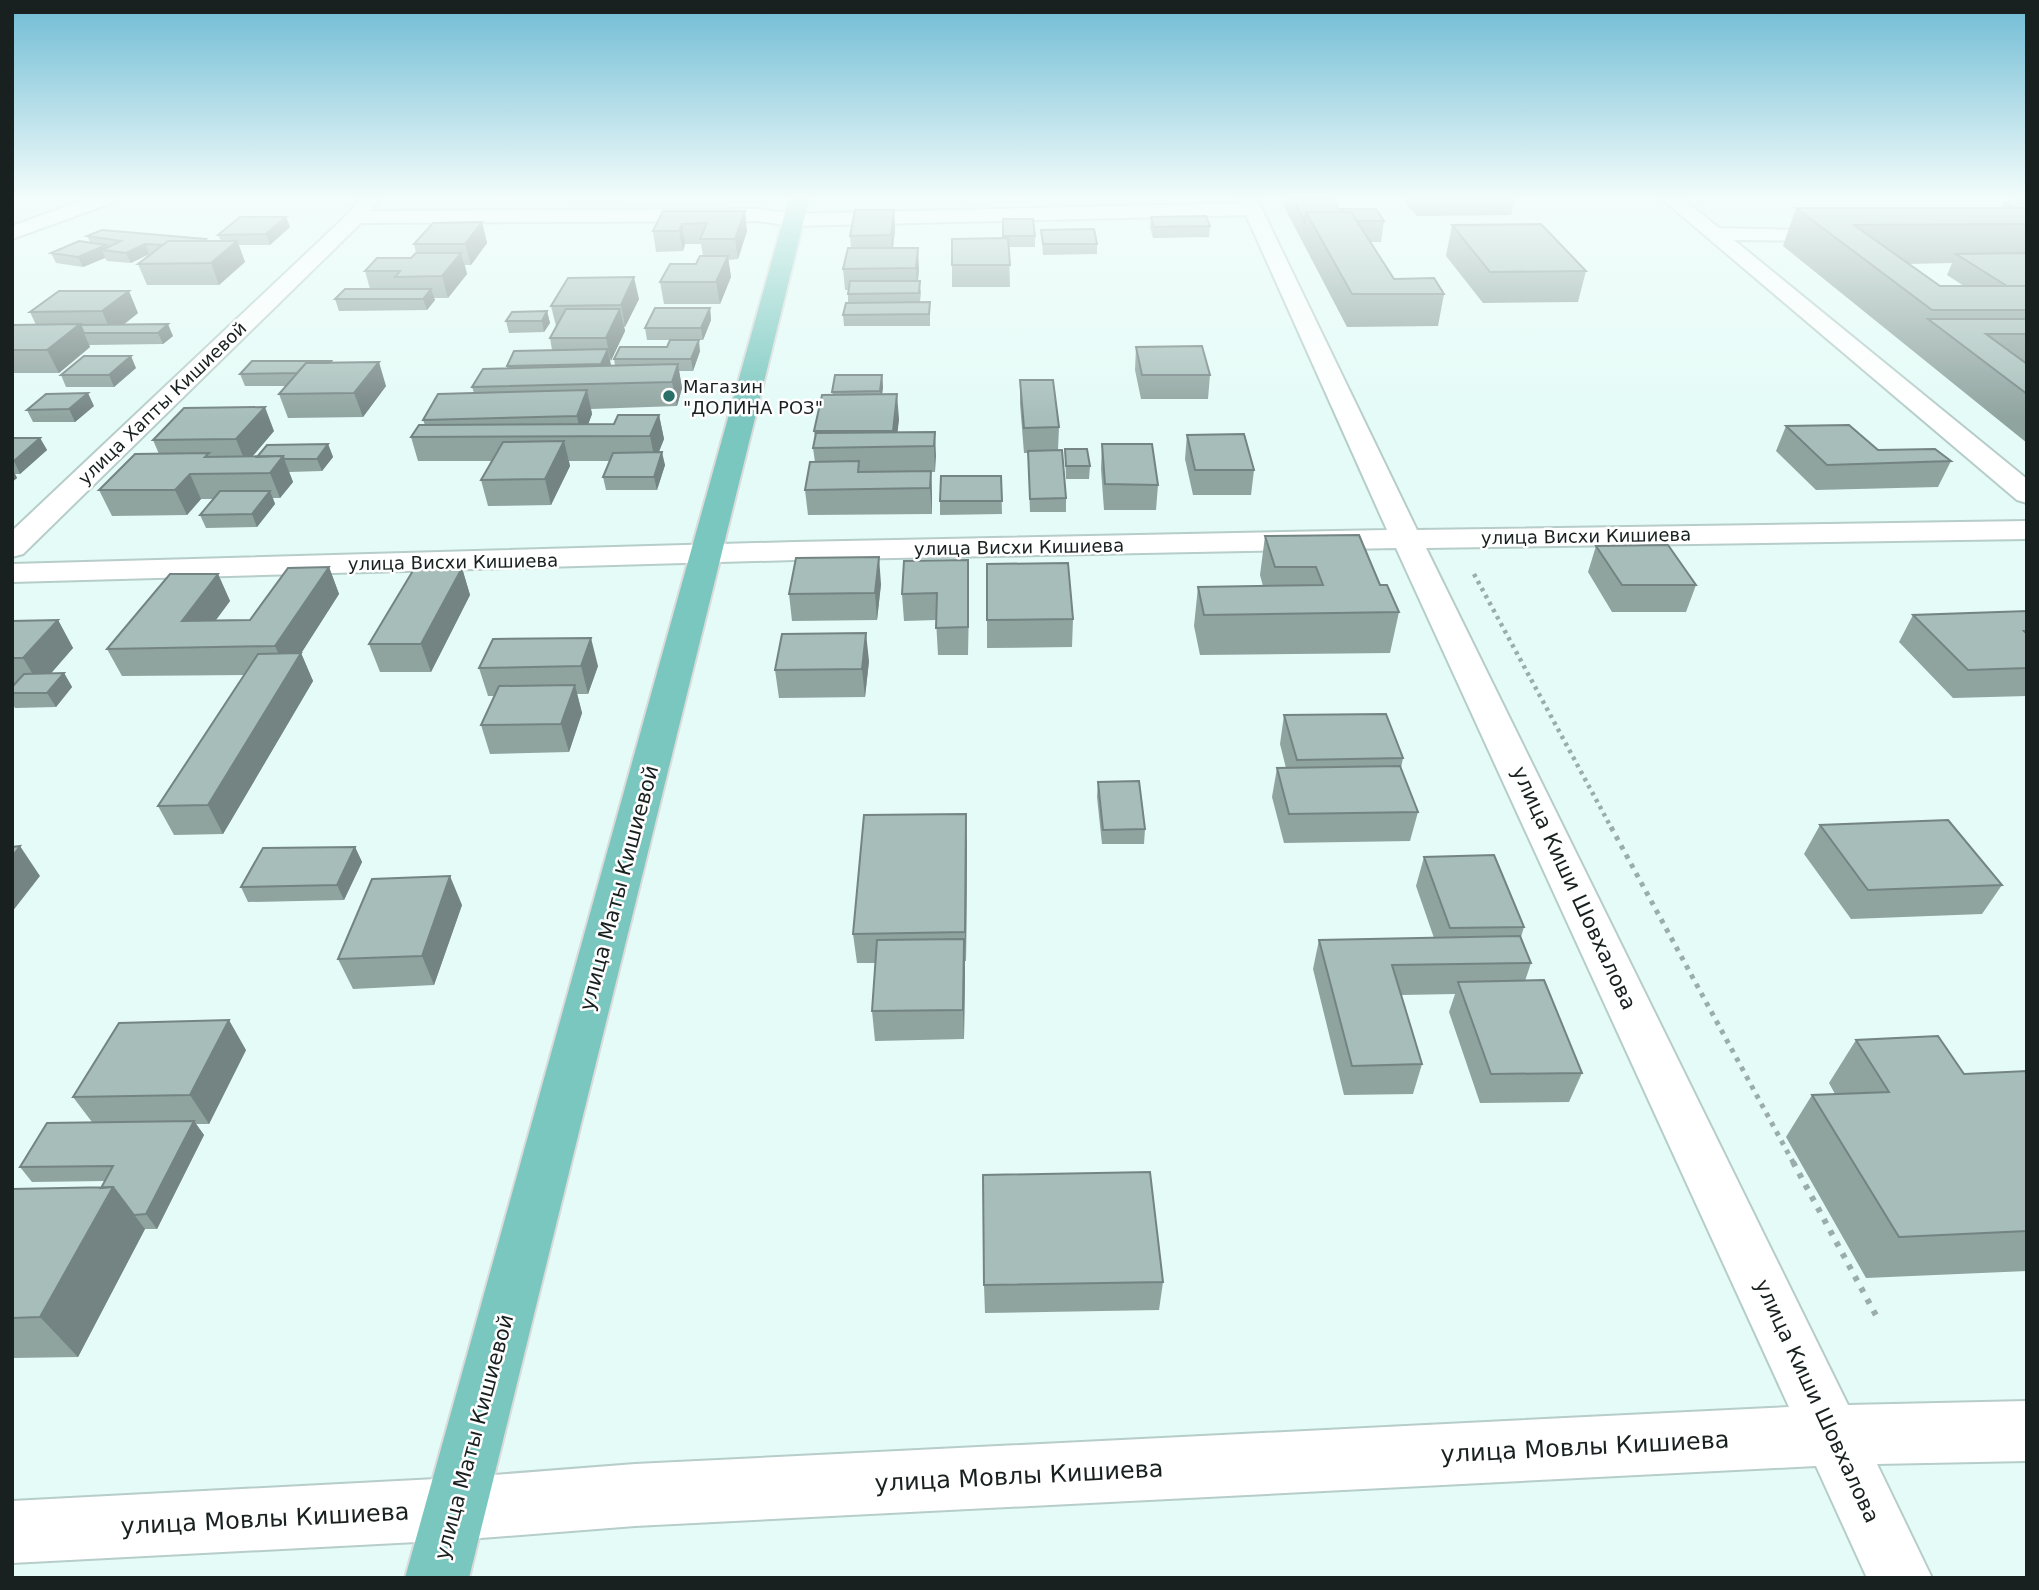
<svg xmlns="http://www.w3.org/2000/svg" width="2039" height="1590" font-family="'DejaVu Sans',sans-serif">
<style>
.lines{fill:none;stroke-linecap:round;stroke-linejoin:round}
.minor-casing{stroke:#b6cdc9;stroke-width:4}
.major-casing{stroke:#dadbdb;stroke-width:4}
.path-far2{stroke:#9badaa;stroke-width:4.5;stroke-dasharray:3.5 4.5;stroke-linecap:butt}
.path-far1{stroke:#9badaa;stroke-width:5;stroke-dasharray:4.5 6;stroke-linecap:butt}
.path{stroke:#9badaa;stroke-width:6;stroke-dasharray:5 8;stroke-linecap:butt}
.minor{fill:#fff;fill-rule:evenodd}
.major{fill:#7ac7bf;fill-rule:evenodd}
.wall{fill:#8fa39f;fill-rule:evenodd}
.shaded-wall{fill:#748482}
.building{fill:#a6bdb9;stroke:#748482;stroke-width:2}
.poi-dot{fill:#297168;stroke:#fff;stroke-width:2.5}
.labels{text-anchor:middle;dominant-baseline:central;stroke-width:5;stroke-linejoin:round;paint-order:stroke}
.far-poi-label{font-size:18px;fill:#192120;stroke:#fff;text-anchor:start}
.far-street-label{font-size:18px;fill:#192120;stroke:#fff}
.street-label{font-size:21px;fill:#192120;stroke:#fff}
.near-street-label{font-size:24px;fill:#192120;stroke:#fff}
</style>
<rect width="100%" height="100%" fill="#e4fbf7"/>
<g class="lines">
<!-- minor casing -->
<g class="minor-casing">
<path id="minor" d="M87,199H114L111,203L12,239V226Z
M360,199H379L371,211L758,209L792,214L1240,203L1239,199H1257L1417,530L2027,521V539L1426,548L1848,1405L2027,1401V1461L1877,1464L1932,1578H1867L1816,1466L635,1526L455,1540L12,1563V1501L455,1478L635,1464L1789,1407L1396,548L795,560L12,582V564L795,542L1387,530L1246,215L792,226L758,221L361,223L23,554L12,557V531L349,213Z
M1662,199H1683L1719,228L1846,231L1849,235L1846,239L1839,241L1734,240L2027,479V503L2017,500Z"/>
</g>
<!-- major casing -->
<g class="major-casing">
<path id="major" d="M789,199H809L469,1578H405Z"/>
</g>
<!-- path-far2 -->
<path class="path-far2" d="M1474,574L1612,829"/>
<!-- path-far1 -->
<path class="path-far1" d="M1611,827L1794,1164"/>
<!-- path -->
<path class="path" d="M1793,1162L1879,1321"/>
<!-- minor -->
<use href="#minor" class="minor"/>
<!-- major -->
<use href="#major" class="major"/>
</g>
<!-- wall -->
<path class="wall" d="M1280,199H1332L1339,209L1384,221L1381,242H1370L1394,279L1444,294L1438,326L1347,327Z
M1402,199H1515L1511,215L1417,216Z
M2027,200V443L1783,246L1796,208H2002L2004,203ZM1952,263L1947,275L1964,286H1940L1908,264Z
M894,210L895,230L893,248L919,269L918,281L921,292L920,302L930,313V326H844L843,315L848,303V290H845L843,269L851,248L850,236Z
M663,211L747,231L738,259L728,260L731,277L720,304H664L660,282L696,264L703,256L701,244H685L683,251L656,252L653,231Z
M286,217L290,227L270,245H239L245,262L219,285H147L138,264L149,254L131,263L107,261L105,258L83,267L56,263L51,253L90,242L87,236L221,241L218,235Z
M1151,217L1210,226L1209,237L1153,238L1150,227Z
M1003,219L1035,236V247H1009L1010,287H952V265L1003,239Z
M482,222L487,243L471,265H465L467,274L448,298H434L435,300L427,310L339,311L335,299L370,289L365,271L411,258L416,253L414,244Z
M1452,225L1586,271L1578,302L1483,303L1446,256Z
M1041,230L1097,244V254L1043,255Z
M59,291L138,313L124,324L173,336L163,344L89,345L90,347L59,373H12V325H36L30,312Z
M639,299L625,327H624L625,331L610,361L611,366L615,365L614,359L700,351L693,371H679L682,388L677,406L591,409L592,414L588,424H614L659,415L664,439L659,452L665,465L657,490H606L603,477L610,461H569L570,466L551,505L488,506L481,480L492,461H418L411,437L425,425L423,420L474,393L472,387L507,368V366L552,350L550,338L556,326L551,306Z
M710,308L711,320L703,340H647L645,328Z
M547,311L550,323L544,332L509,333L506,321Z
M1136,347L1210,375L1208,399H1141L1135,370Z
M331,363L386,386L363,417L288,418L279,394L286,386H245L240,374Z
M136,368L114,387H66L61,375Z
M882,375L883,387L882,394L899,419L897,432H935V472H931L932,496V514L808,515L805,490L815,462L813,448L815,437L814,431L833,395L832,392Z
M1020,380L1059,427L1058,450L1066,498V512H1030L1028,453H1024L1020,404Z
M94,406L75,422H33L27,410Z
M1786,426L1878,450L1951,461L1938,487L1816,490L1776,451Z
M274,431L252,457L328,444L333,457L322,471L289,472L293,482L280,498H273L275,504L257,527L206,528L200,515L213,499H201L187,515L112,516L99,490L159,454L153,440Z
M1187,435L1254,470L1251,495H1193L1185,459Z
M12,438H40L47,450L20,474H15L17,478L12,482Z
M1102,444L1158,485L1156,510H1104L1101,469Z
M1065,449L1090,466L1089,479H1066Z
M1001,476L1002,514L940,515V501Z
M1265,536L1380,585L1399,612L1390,653L1200,655L1194,626L1198,587L1263,586L1260,575Z
M1596,546L1696,585L1686,612H1612L1588,572Z
M968,560V655H938L936,620L904,621L902,594Z
M987,564L1073,619L1072,647L987,648Z
M329,567L339,594L301,653L313,681L223,834L174,835L158,806L245,675L122,676L107,649L218,574L230,601L216,620H250Z
M462,568L470,595L431,672H380L369,644Z
M881,584L877,620L792,621L789,594Z
M2027,611V696L1953,698L1899,642L1913,615Z
M58,620L73,648L51,673H64L72,687L56,707L15,708L12,703V621Z
M869,661L865,697L779,698L775,670Z
M598,666L588,694H577L582,713L569,752L490,754L481,725L494,696H488L479,668Z
M1284,715L1403,758L1401,768L1418,812L1410,841L1284,843L1272,797L1277,768H1286L1280,744Z
M1098,782L1145,829L1144,844H1102L1097,797Z
M1820,825L2002,885L1982,914L1851,919L1804,854Z
M967,843L966,961H965L964,1039L875,1041L872,1011L875,963H857L853,934Z
M355,847L362,862L344,900L248,902L241,887Z
M1424,857L1524,927L1521,937L1531,963L1525,981L1582,1073L1569,1102L1480,1103L1449,1012L1455,994L1401,995L1422,1064L1413,1094L1344,1095L1313,969L1319,940L1434,938L1416,886Z
M462,905L434,985L353,989L338,959Z
M1856,1040L1964,1074L2027,1071V1271L1866,1278L1786,1137L1812,1095L1835,1094L1829,1083Z
M246,1050L209,1124H196L204,1135L157,1229H145L78,1357L12,1358V1189L101,1188L105,1181L32,1182L20,1167L92,1122L73,1097Z
M1163,1282L1159,1310L985,1313L984,1285Z"/>
<!-- shaded-wall -->
<path class="shaded-wall" d="M894,210L895,230L892,256L891,235Z
M745,211L747,231L738,259L735,239Z
M286,217L290,227L270,245L266,234Z
M482,222L487,243L471,265L465,244Z
M682,224L685,244L683,251L679,231Z
M237,241L245,262L219,285L211,263Z
M145,244L149,254L131,263L126,253Z
M106,245L108,251L102,250L105,258L83,267L78,257Z
M918,248L919,269L917,290L916,268Z
M461,253L467,274L448,298L442,276Z
M728,256L731,277L720,304L716,282Z
M634,277L639,299L625,327L621,305Z
M431,289L435,300L427,310L423,299Z
M129,291L138,313L112,334L102,311Z
M710,308L711,320L703,340L701,328Z
M620,309L625,331L611,361L606,338Z
M547,311L550,323L544,332L542,321Z
M80,324L90,347L59,373L47,350Z
M168,324L173,336L163,344L158,333Z
M699,340L700,351L693,371L691,359Z
M608,349L612,372L606,384L601,364Z
M131,356L136,368L114,387L109,375Z
M379,362L386,386L363,417L354,393Z
M678,364L682,388L677,406L672,382Z
M882,375L883,387L881,403L880,391Z
M587,390L592,414L584,436H581L577,416Z
M88,393L94,406L75,422L69,409Z
M897,394L899,419L896,447H894L893,431Z
M265,407L274,431L246,464L236,439Z
M659,415L664,439L655,461L650,436Z
M935,432L936,456L935,472L934,446Z
M40,438L47,450L20,474L14,461Z
M564,441L570,466L551,505L545,479Z
M328,444L333,457L322,471L317,459Z
M662,452L665,465L657,490L654,477Z
M283,456L293,482L280,498L270,473Z
M12,468L17,478L12,482Z
M931,471L932,496V514L930,488Z
M190,474L201,499L187,515L175,490Z
M270,491L275,504L257,527L252,514Z
M879,557L881,584L877,620L875,593Z
M968,560L969,587L968,655Z
M329,567L339,594L288,674L275,646Z
M462,568L470,595L431,672L421,644Z
M218,574L230,601L195,648L182,621Z
M58,620L73,648L40,686L23,658Z
M866,633L869,661L865,697L862,669Z
M591,638L598,666L588,694L581,666Z
M301,653L313,681L223,834L208,805Z
M64,673L72,687L56,707L47,693Z
M575,685L582,713L569,752L561,724Z
M966,814L967,843L966,961L965,932Z
M20,846L40,876L12,912V857Z
M355,847L362,862L344,900L337,885Z
M450,876L462,905L434,985L422,956Z
M964,939L965,968L964,1039L963,1010Z
M229,1020L246,1050L209,1124L190,1095Z
M194,1121L204,1135L157,1229L146,1214Z
M113,1187L145,1229L78,1357L40,1317Z"/>
<!-- building -->
<path class="building" d="M1293,199H1332L1339,209H1376L1384,221H1357L1351,212H1306L1305,222Z
M2010,200H2027V208H2013L2004,203Z
M1796,208H2027V224L1854,225L1940,286H2027V310H1932Z
M855,210H894L891,235L850,236Z
M663,211H745L735,239H700L707,223L682,224L679,231H653Z
M1306,212H1351L1394,279L1434,278L1444,294H1352Z
M1206,216L1210,226L1154,227L1151,217Z
M240,217H286L266,234L218,235Z
M1003,219H1033L1035,236H1003Z
M482,222L465,244H414L433,223Z
M1541,224L1586,271L1490,272L1452,225Z
M1094,229L1097,244H1043L1041,230Z
M102,230L206,239L203,241H168L163,245L145,244L126,253L102,250L121,241L87,236Z
M1008,238L1010,265H952V239Z
M79,241L106,245L78,257L51,253Z
M168,241H237L211,263L138,264Z
M848,248H918L916,268L843,269Z
M416,253H461L442,276L395,277L400,271H365L377,258H411Z
M2027,253V286H2007L1956,254Z
M700,256H728L716,282H660L670,264H696Z
M634,277L621,305L551,306L568,278Z
M850,281H920L919,293L848,294Z
M345,289H431L423,299H335Z
M59,291H129L102,311L30,312Z
M930,302L929,314L843,315L846,303Z
M655,308H710L701,328H645Z
M566,309H620L606,338H550Z
M547,311L542,321H506L512,312Z
M1928,319H2027V334H1986L2027,364V394Z
M80,324L47,350H12V325Z
M168,324L158,333H84L80,325Z
M670,340H699L691,359H614L620,347H667Z
M1202,346L1210,375H1142L1136,347Z
M608,349L601,364L507,366L514,351Z
M84,356H131L109,375H61Z
M252,361H331L329,363H306L297,373L240,374Z
M379,362L354,393L279,394L306,363Z
M678,364L672,382L472,387L483,369Z
M835,375H882L880,391L832,392Z
M1020,380H1053L1059,427L1024,428Z
M587,390L577,416L423,420L438,394Z
M88,393L69,409L27,410L46,394Z
M897,394L893,431H814L822,395Z
M265,407L236,439L153,440L184,408Z
M618,415H659L650,436L411,437L419,425L614,424Z
M1849,425L1878,450L1935,449L1951,461L1827,465L1786,426Z
M935,432L934,446L813,448L816,433Z
M1244,434L1254,470H1195L1187,435Z
M12,438H40L14,461H12Z
M564,441L545,479L481,480L503,442Z
M328,444L317,459H284L283,456L257,457L267,445Z
M1102,444H1152L1158,485L1105,484Z
M1065,449H1087L1090,466H1066Z
M1062,450L1066,498L1030,499L1028,451Z
M662,452L654,477H603L613,453Z
M209,453L205,457L283,456L270,473L190,474L175,490H99L135,454Z
M859,461L858,472L931,471L930,488L805,490L810,462Z
M941,476H1001L1002,501H940Z
M220,491H270L252,514L200,515Z
M1359,535L1380,585H1387L1399,612L1204,615L1198,587L1323,585L1316,567H1275L1265,536Z
M1668,545L1696,585H1622L1596,546Z
M879,557L875,593L789,594L796,558Z
M968,560V627L936,628L937,593L902,594L904,561Z
M1068,563L1073,619L987,620V564Z
M329,567L275,646L107,649L170,574H218L182,621L250,620L288,568Z
M462,568L421,644H369L414,569Z
M2027,611V631H2024L2027,634V668L1968,670L1913,615Z
M58,620L23,658H12V621Z
M866,633L862,669L775,670L782,634Z
M591,638L581,666L479,668L493,639Z
M301,653L208,805L158,806L258,654Z
M64,673L47,693H12V687L24,674Z
M575,685L561,724L481,725L499,686Z
M1386,714L1403,758L1297,760L1284,715Z
M1400,766L1418,812L1289,814L1277,768Z
M1139,781L1145,829L1103,830L1098,782Z
M966,814L965,932L853,934L864,815Z
M1948,820L2002,885L1868,890L1820,825Z
M20,846L12,857V847Z
M355,847L337,885L241,887L263,848Z
M1494,855L1524,927L1450,928L1424,857Z
M450,876L422,956L338,959L372,879Z
M1520,936L1531,963L1392,965L1422,1064L1352,1066L1319,940Z
M964,939L963,1010L872,1011L877,940Z
M1544,980L1582,1073L1491,1074L1458,982Z
M229,1020L190,1095L73,1097L119,1023Z
M1938,1036L1964,1074L2027,1071V1231L1899,1237L1812,1095L1889,1092L1856,1040Z
M194,1121L146,1214L134,1215L113,1187L101,1188L113,1166L20,1167L47,1123Z
M1150,1172L1163,1282L984,1285L983,1175Z
M113,1187L40,1317L12,1318V1189Z"/>
<!-- sky -->
<linearGradient id="sky" x2="0" y2="1"><stop stop-color="#6ebbd4"/><stop offset="0.47" stop-color="#f3fdfb"/><stop offset="1" stop-color="#f3fdfb" stop-opacity="0"/></linearGradient>
<rect width="2039" height="421" fill="url(#sky)"/>
<!-- markers -->
<circle class="poi-dot" cx="669" cy="396" r="7"/>
<g class="labels">
<!-- far-poi labels -->
<g class="far-poi-label">
<text x="683" y="386">Магазин<tspan x="683" dy="21">"ДОЛИНА РОЗ"</tspan></text>
</g>
<!-- far-street labels -->
<g class="far-street-label">
<text transform="translate(162 403) rotate(-44)">улица Хапты Кишиевой</text>
<text transform="translate(1586 536) rotate(-1)">улица Висхи Кишиева</text>
<text transform="translate(1019 547) rotate(-1)">улица Висхи Кишиева</text>
<text transform="translate(453 562) rotate(-1)">улица Висхи Кишиева</text>
</g>
<!-- street labels -->
<g class="street-label">
<text transform="translate(619 888) rotate(-75)">улица Маты Кишиевой</text>
<text transform="translate(1574 888) rotate(65)">улица Киши Шовхалова</text>
<text transform="translate(1817 1401) rotate(65)">улица Киши Шовхалова</text>
<text transform="translate(474 1437) rotate(-75)">улица Маты Кишиевой</text>
</g>
<!-- near-street labels -->
<g class="near-street-label">
<text transform="translate(1585 1447) rotate(-3)">улица Мовлы Кишиева</text>
<text transform="translate(1019 1476) rotate(-3)">улица Мовлы Кишиева</text>
<text transform="translate(265 1519) rotate(-3)">улица Мовлы Кишиева</text>
</g>
</g>
<!-- border -->
<rect width="2039" height="1590" fill="none" stroke="#192120" stroke-width="28"/>
</svg>
